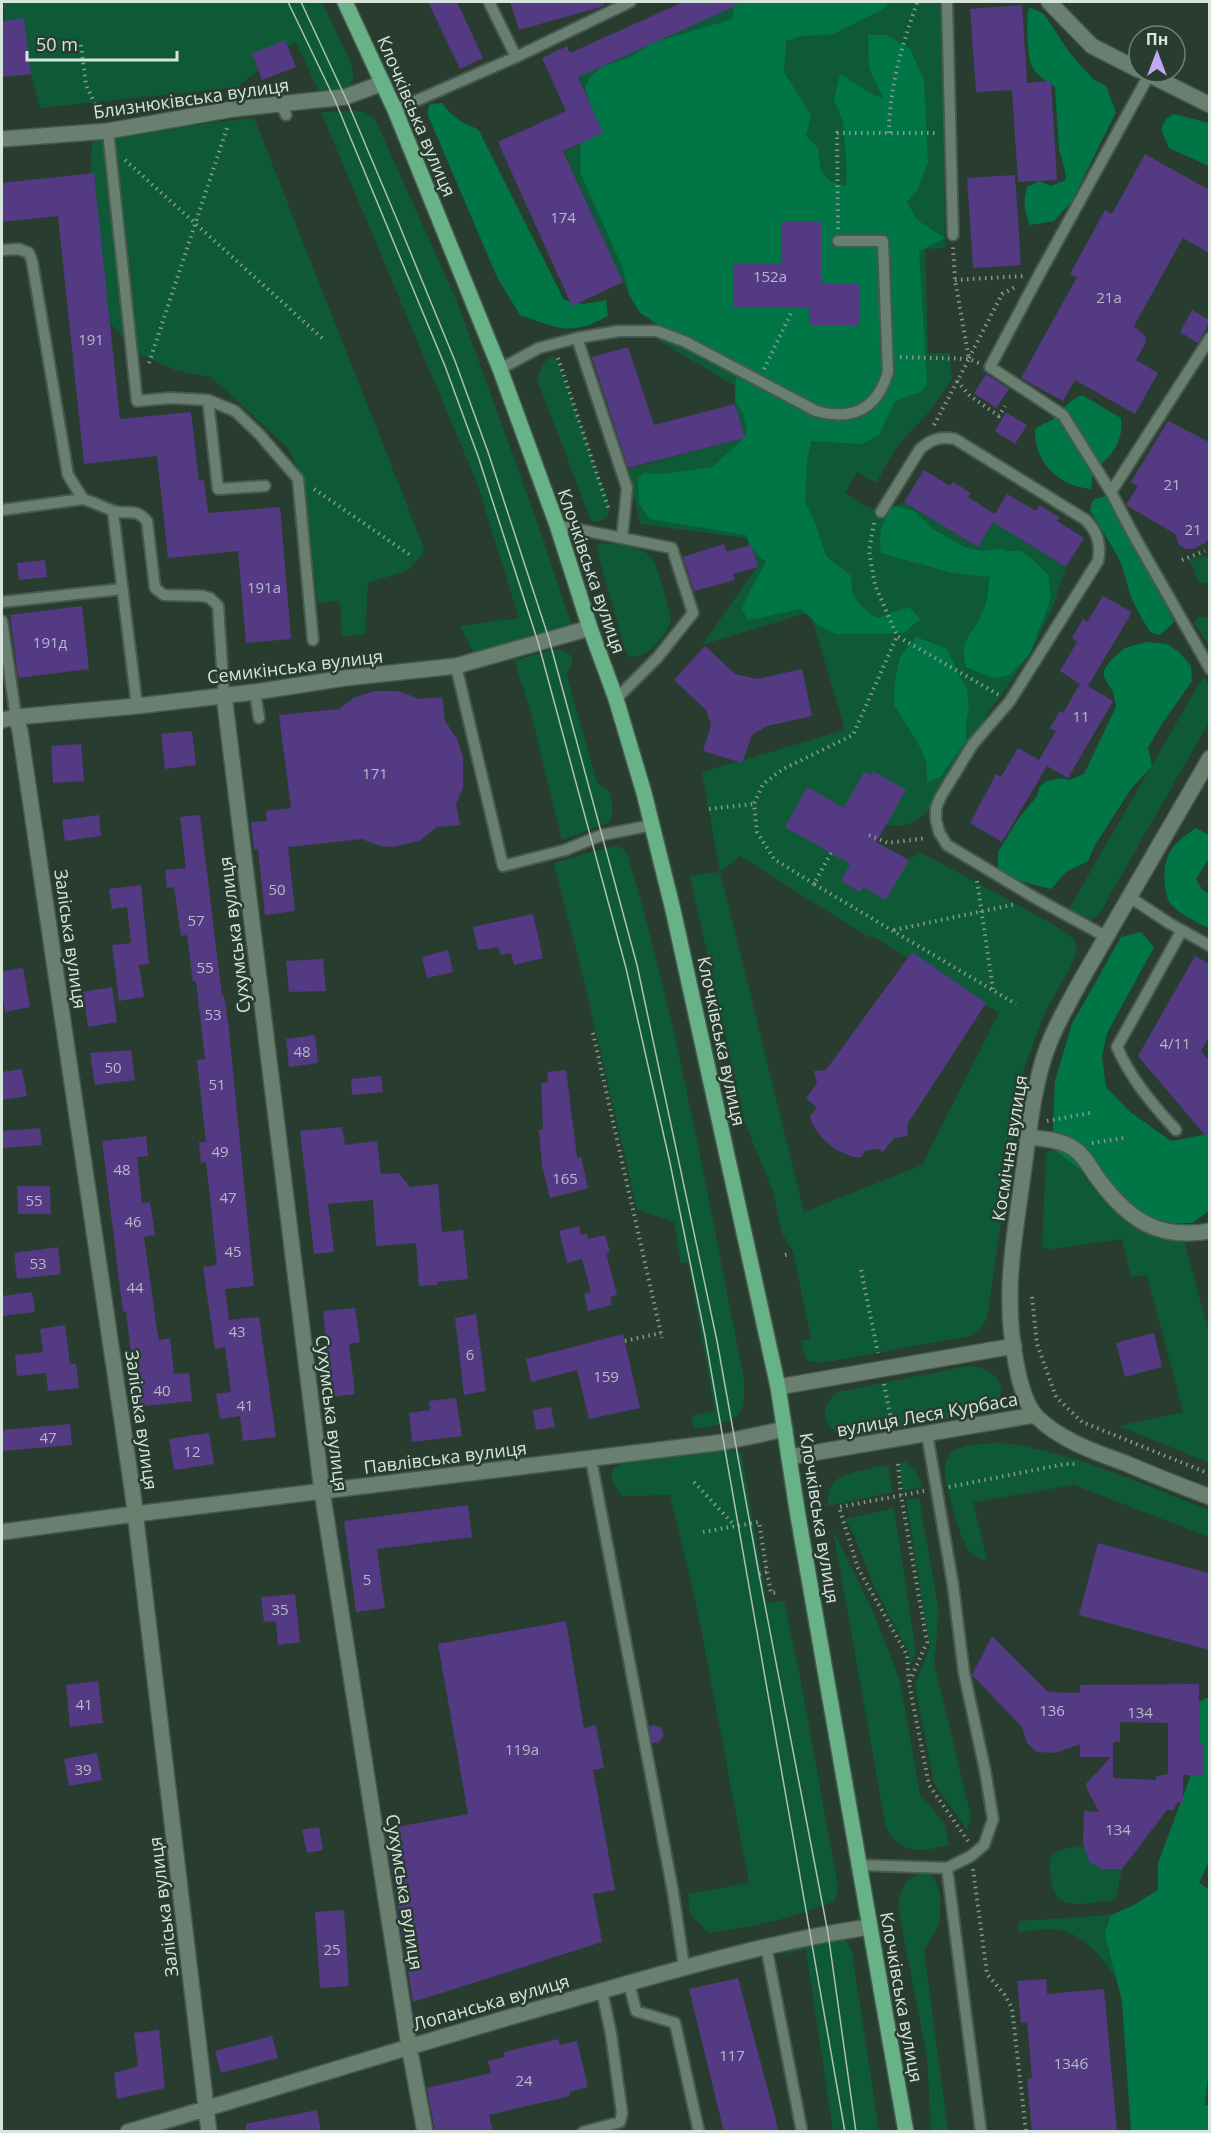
<svg xmlns="http://www.w3.org/2000/svg" width="1211" height="2133" font-family="'Open Sans',sans-serif">
<style>
.green{fill:#0e5a37;fill-rule:evenodd}
.forest{fill:#007546}
.building{fill:#543a83;fill-rule:evenodd}
.lines{fill:none;stroke-linecap:round;stroke-linejoin:round}
.lane-casing{stroke:#47594f;stroke-width:14}
.street-casing{stroke:#47594f;stroke-width:18}
.secondary-casing{stroke:#47594f;stroke-width:18}
.primary-casing{stroke:#47594f;stroke-width:18}
.path{stroke:#88988e;stroke-width:4;stroke-dasharray:1.5 4.5;stroke-linecap:butt}
.lane{stroke:#698071;stroke-width:10}
.street{stroke:#698071;stroke-width:15}
.secondary{stroke:#698071;stroke-width:15}
.primary{stroke:#68b288;stroke-width:15}
.tram{stroke:#b1bfb6;stroke-width:1.5}
.labels{text-anchor:middle;dominant-baseline:central;stroke-width:5;stroke-linejoin:round;paint-order:stroke}
.number-label{font-size:15px;fill:#b6bac6}
.street-label{font-size:18px;fill:#d7e4dc;stroke:#283d30}
</style>
<rect width="100%" height="100%" fill="#283d30"/>
<!-- green -->
<path class="green" d="M3,2H322L350,61L354,77L348,89L325,94L319,91L295,41L237,87L40,108L31,74L24,19L5,21Z
M735,2H943L945,248L925,249L928,353H950L952,379L929,412L898,445L876,483L857,472L845,493L863,505L881,512L904,502L977,547L993,522L1066,567L1052,609L1030,654L989,712L930,809C913,825 900,832 877,821L865,842L909,860L920,852L1051,923L1074,939L1077,949L1072,964L1044,1014L1023,1072L987,1319L980,1329L970,1336L821,1363L808,1361L804,1355L801,1341L811,1339L793,1251L782,1233L773,1192L745,1123L690,876L720,872L702,772L845,730L810,612L702,645L757,567L746,538L640,524L628,469L745,438L735,404V386L658,340L650,318L623,282L564,152L603,133L578,77ZM740,856L870,938L872,936L999,1013L922,1165L804,1212L720,872Z
M350,111L363,112L375,119L458,304L536,519L574,632L477,660L460,626L519,618L477,483L321,112Z
M254,118L425,551L409,570L368,583L365,634L342,637L340,601L318,603L302,477L288,448L211,377L178,371L140,355L110,323L91,173L92,137Z
M550,357H557L608,502L610,512C604,519 600,524 591,521L537,379L542,365Z
M601,543C614,543 643,547 651,557C657,564 670,610 671,621C665,636 647,659 630,657L625,650L598,554L597,547Z
M1203,556L1209,558V584L1199,582C1194,573 1196,569 1189,560Z
M1199,617H1205L1209,619V645L1194,623Z
M554,650H561L572,656V661L567,676L597,783L609,791C612,800 615,813 609,822L562,840L530,709L514,660Z
M1203,677L1209,684V722L1098,916C1086,924 1079,919 1067,912Z
M613,846L620,847L627,853C678,1023 708,1200 743,1374C749,1420 736,1422 694,1429L691,1416L715,1411L688,1262L681,1263L674,1222L637,1209L584,981L554,863Z
M1063,1149C1081,1170 1113,1214 1136,1227C1151,1235 1167,1237 1184,1240L1209,1333V1463L1119,1426L1183,1412L1147,1275L1131,1277L1122,1239L1051,1249L1042,1248L1046,1152Z
M968,1366C997,1366 1016,1394 986,1411L853,1437C825,1434 814,1410 838,1392Z
M1001,1443C1072,1451 1143,1485 1209,1510V1537L1074,1485L973,1502L987,1561C982,1559 975,1557 971,1553C961,1544 946,1488 945,1474C944,1466 947,1459 951,1452L967,1445Z
M719,1449L741,1452L767,1603L784,1601L800,1677L838,1887L835,1901C795,1917 752,1928 709,1933L690,1914L688,1894L749,1883L697,1607L670,1495L622,1496C606,1476 607,1467 632,1460Z
M906,1462L915,1469L922,1487L903,1491L899,1463Z
M888,1465L893,1492L827,1506C828,1498 828,1489 833,1483C842,1472 874,1468 888,1465Z
M919,1498L939,1612L934,1663L971,1817L967,1830L934,1783L915,1685L930,1647L906,1500Z
M894,1508L916,1652L910,1667V1655L874,1586L854,1535L845,1519Z
M833,1530L875,1616L900,1681L920,1794L945,1824L949,1845C920,1852 903,1856 886,1828Z
M1097,1847L1098,1856L1122,1869L1116,1897L1114,1900C1069,1906 1048,1913 1050,1857C1061,1845 1082,1847 1097,1847Z
M924,1873H929L935,1880L940,1894V1923L924,1950L948,2131H931L927,2057L898,1907C901,1891 905,1875 924,1873Z
M1111,1915L1117,1979C1103,1959 1086,1936 1061,1930C1048,1927 1031,1931 1019,1932L1018,1925L1020,1921Z
M834,1932L845,1939L852,1952L879,2131H833L806,1949L781,1954L778,1943Z"/>
<!-- forest -->
<path class="forest" d="M734,2H890L880,11L833,34L801,36L786,41L784,72L811,115L806,136L818,148C820,171 821,181 846,186L847,170L843,122L834,99L840,74C854,81 868,95 883,98L869,68L868,35H886L910,49L924,80L928,162L917,191L907,202L917,220L945,238L919,251L927,383L922,391L894,402L879,435L861,444L811,441L807,461L805,502L817,527L826,556L851,576C851,600 859,605 877,618L909,607L920,619L904,633L836,634L818,625L801,609L748,620L742,609C748,592 758,578 766,562L752,549L746,535L649,519L639,503L638,479L644,473L663,474L712,467L743,439L747,431L743,413L735,401L736,375L725,366L678,345L658,324L640,313L629,295L622,266L580,172L581,143L599,134L585,87L591,76L603,66L628,58L655,42L733,19Z
M1029,7L1044,14L1069,52L1093,79L1106,86L1116,112L1072,201L1054,221L1030,225C1024,211 1023,201 1027,187L1039,181L1051,186L1066,180L1065,171L1059,149L1055,87C1047,81 1035,75 1031,64C1027,51 1026,20 1029,7Z
M442,103C451,116 463,124 478,129L564,300L584,304L606,300L608,316C569,337 559,328 520,315L497,277L427,113L430,104Z
M1174,114L1209,123V166L1169,148L1161,129L1166,119Z
M1082,395L1121,418C1124,442 1111,457 1093,471L1091,489C1059,486 1034,463 1035,429C1041,424 1051,422 1056,417C1068,406 1065,403 1082,395Z
M1105,496L1166,602L1174,622L1160,635L1150,632C1144,622 1137,611 1132,599C1127,586 1125,572 1119,559C1110,542 1099,527 1090,510L1093,500Z
M894,506L914,511L933,529L964,547L981,551L1001,549L1008,551H1020L1033,560L1048,575L1051,598L1030,654L1009,675L994,678L966,667C959,639 970,639 981,616C987,603 989,589 990,575L987,577L949,572L881,553C878,537 882,517 894,506Z
M916,637L946,648L967,690L969,706L966,723V741L940,777L927,782V764L918,743L894,705L895,682L900,657Z
M1146,642L1167,644L1179,652L1191,666L1192,681L1161,725L1148,748L1152,766L1131,789L1095,845L1088,861L1066,872L1051,889C1032,884 1014,881 998,868V852L1019,818L1037,796L1040,786L1047,781L1061,778L1069,780L1084,774L1116,707L1113,692L1104,677V670L1111,660L1125,648Z
M1196,828L1209,835V858L1196,879L1202,889L1209,894V928C1196,922 1180,915 1170,903C1167,899 1166,891 1165,885C1162,857 1172,843 1196,828Z
M1141,932L1154,947L1107,1033L1102,1056L1106,1087L1129,1111L1171,1141L1209,1134V1211L1192,1223H1173L1149,1217L1092,1179L1052,1148L1055,1081L1072,1024L1121,937Z
M1209,1697V1861L1199,1883L1210,1890V2061L1205,2105H1209V2131H1131L1122,2001L1105,1934L1111,1915L1132,1906L1158,1890V1863L1190,1778L1192,1761L1185,1732L1199,1722V1702Z"/>
<!-- building -->
<path class="building" d="M428,2H457L483,58L460,69Z
M510,2H604V6L519,30Z
M683,2H744L578,77L603,133L563,151L623,282L572,306L498,142L566,111L542,58L567,46L570,53Z
M1022,5L1027,83L1051,81L1057,180L1018,182L1012,90L976,92L970,9Z
M24,18L31,74L2,77V21Z
M285,40L296,67L262,80L252,53Z
M1145,154L1209,190V253L1183,238L1134,326L1146,337L1145,344L1136,360L1158,373L1135,414L1075,380L1063,401L1021,378L1077,277L1070,274L1105,210L1112,214Z
M94,173L120,419L191,412L199,481L204,480L208,513L280,507L291,639L246,643L238,551L168,558L157,456L84,464L58,216L2,222V183Z
M1015,175L1021,265L973,268L967,178Z
M781,221H821V284H859V326L809,325V307H733V263H781Z
M1192,310L1209,320V323L1198,343L1180,332Z
M628,347L654,425L735,404L745,438L628,468L592,357Z
M986,374L1009,389L996,408L974,393Z
M1006,412L1027,425L1015,444L995,431Z
M1168,421L1209,442V538L1205,543L1193,549H1186L1179,545L1175,534L1126,505L1138,486L1131,482Z
M924,470L950,486L953,482L971,493L968,497L995,514L1007,494L1036,511L1039,505L1059,517L1057,521L1084,538L1066,567L993,522L978,547L904,502Z
M724,544L727,552L751,545L758,567L733,574L735,580L694,591L683,557Z
M45,560L47,577L19,580L17,563Z
M1103,596L1132,612L1088,686L1113,701L1068,778L1047,766L1002,842L970,823L996,774L1001,777L1018,748L1039,760L1056,731L1050,728L1060,711L1063,713L1080,684L1060,671L1077,642L1072,638L1083,619L1087,622Z
M82,606L89,669L18,678L10,615Z
M705,646L735,674L757,679L802,669L812,716L767,726L752,735L742,763L703,751L711,725L706,710L674,680Z
M374,691H398L420,699L442,697L445,721L457,739L463,757V788L456,804L460,825L437,827L419,841L394,847L380,846L362,839L288,847L295,911L265,915L258,849L254,850L251,822L267,821L266,811L291,808L279,715L339,709L354,698Z
M192,731L196,765L165,769L161,734Z
M81,744L84,781L53,783L51,746Z
M873,771L906,790L876,842L909,860L886,900L863,887L860,892L841,881L850,864L785,827L807,787L844,808L864,772L871,776Z
M99,815L101,836L65,841L62,820Z
M200,815L222,996L224,995L229,1030L254,1286L225,1289L229,1320L259,1317L276,1437L243,1441L240,1416L220,1419L216,1394L231,1392L225,1347L215,1349L203,1267L217,1265L206,1162L201,1163L199,1142H206L197,1060L205,1059L196,981L193,982L187,935L181,936L174,887L167,888L165,870L186,868L180,817Z
M141,885L149,964L139,965L144,997L119,1001L112,945L131,943L127,907L112,909L109,889Z
M533,914L543,958L514,965L511,953L501,955L498,947L478,950L473,927Z
M448,950L453,972L427,978L422,957Z
M912,952L986,1003L907,1125L908,1136L894,1138L883,1152L878,1149L865,1151L861,1157H853L836,1150L821,1137L812,1124L810,1116L817,1108L806,1098L817,1083L814,1071L826,1070Z
M1195,956L1209,964V1036L1201,1051L1209,1061V1140L1138,1056Z
M323,959L326,991L289,992L286,961Z
M23,968L30,1007L5,1012L2,991V971Z
M112,987L117,1022L88,1027L83,992Z
M315,1035L318,1063L289,1067L286,1039Z
M131,1050L135,1080L95,1085L90,1053Z
M22,1069L27,1096L2,1100V1072Z
M566,1070L577,1158L581,1157L588,1188L550,1198L542,1165L539,1130L543,1129L541,1083H548L547,1072Z
M381,1076L383,1092L352,1095L351,1079Z
M342,1127L345,1145L377,1141L381,1174L399,1173L410,1187L438,1184L442,1232L463,1230L468,1279L437,1282V1285L419,1286L416,1243L376,1246L373,1200L328,1204L334,1252L314,1254L300,1131Z
M40,1128L42,1145L3,1148L2,1131Z
M146,1136L148,1156L137,1157L142,1203L150,1202L155,1235L144,1237L157,1330L159,1340L170,1338L174,1374L189,1373L192,1401L135,1407L132,1379H134L126,1311L123,1312L102,1141Z
M17,1186H50L51,1214H18Z
M579,1226L581,1235L587,1233L588,1239L605,1235L610,1252L606,1253L617,1295L610,1297L612,1305L588,1311L584,1294L591,1292L582,1259L567,1263L559,1231Z
M58,1247L61,1274L17,1279L14,1253Z
M32,1292L35,1312L2,1316V1296Z
M355,1308L360,1342L349,1344L355,1394L332,1397L323,1311Z
M476,1314L486,1391L464,1395L455,1318Z
M65,1325L70,1364H76L79,1388L48,1391L46,1373L17,1376L15,1355L43,1352L40,1329Z
M1154,1333L1162,1367L1125,1377L1116,1343Z
M623,1334L640,1408L589,1419L577,1370L531,1382L526,1359Z
M456,1398L462,1436L412,1442L409,1413L430,1410L429,1401Z
M551,1407L555,1427L536,1430L533,1410Z
M70,1424L72,1445L2,1451V1430Z
M209,1433L214,1464L174,1470L169,1439Z
M468,1505L472,1537L377,1549L385,1608L356,1612L344,1521Z
M1098,1543L1209,1573V1650L1079,1615Z
M295,1594L300,1642L278,1645L276,1621L264,1622L261,1597Z
M566,1621L584,1728L596,1725L604,1768L593,1770L615,1890L593,1894L602,1942L413,2002L385,1829L468,1814L438,1644Z
M992,1636L1048,1692L1080,1693V1685L1199,1684V1743H1203V1775H1183V1804L1178,1802L1173,1810H1167L1122,1869H1103L1090,1863L1083,1844L1084,1811L1099,1812L1087,1789L1086,1784L1111,1757H1080V1744L1056,1753L1037,1752L1027,1743L1022,1727L972,1675ZM1120,1722L1168,1723V1774L1157,1776L1155,1780L1113,1778V1742H1120Z
M98,1681L103,1723L70,1727L66,1685Z
M654,1725L660,1727L663,1731V1737L658,1743H652L649,1727Z
M97,1753L102,1780L69,1786L64,1759Z
M319,1827L323,1850L307,1853L302,1830Z
M344,1910L349,1986L320,1988L315,1912Z
M738,1978L776,2120L778,2132H724L689,1989Z
M1046,1979L1047,1994L1104,1989L1117,2132H1032L1027,2079L1032,2078L1027,2022L1021,2023L1017,1981Z
M159,2030L165,2088L117,2099L114,2073L138,2066L134,2033Z
M272,2036L278,2058L221,2073L215,2051Z
M558,2039L560,2045L577,2041L588,2087L569,2092L570,2096L489,2115L493,2132H435L427,2088L491,2073L488,2061L505,2057L504,2052Z
M317,2110L321,2132H246V2124Z"/>
<g class="lines">
<!-- lane casing -->
<g class="lane-casing">
<path id="lane" d="M947,2L953,235
M516,57L630,2
M1149,75L1039,275L990,367L1063,415L1111,492L1133,534L1210,669
M281,104L286,115
M395,110L516,57L489,2
M108,131L137,401L170,398L208,400L235,411L260,435L298,479L313,640
M2,250L19,249L29,253L32,261L68,475L83,499C93,502 101,506 111,510C125,516 134,506 147,521L155,588L164,595L203,596L210,598L218,606L224,695
M577,338L627,488L622,538
M500,369L539,348L577,338L619,331H657L686,342L816,411C853,421 877,409 888,372L883,241H838
M208,400L218,489L265,486
M1111,492L1210,338
M2,510L83,499
M113,512L137,706
M881,512L920,449C931,439 941,436 955,439L1086,520C1098,533 1101,544 1098,561L1010,701L973,744L941,796L936,808V820L939,832L947,845L1037,899L1105,936
M557,525L672,548L693,613L658,657L616,699
M2,602L122,589
M2,621L16,717
M456,666L503,866L565,850L602,835L652,825
M255,692L259,718
M1128,896L1169,923L1210,946
M1176,1130C1152,1104 1131,1079 1117,1047L1182,930
M591,1459L673,1892L684,1966
M860,1865L947,1868L971,1856L984,1845L993,1819L985,1770L964,1673L953,1585L927,1434
M947,1868L981,2132
M766,1946L802,2132
M629,1983L636,2011L675,2023L699,2132
M583,2132L620,2122L622,2113L611,2034L602,1991"/>
</g>
<!-- street casing -->
<g class="street-casing">
<path id="street" d="M1049,2L1092,46L1139,70
M1144,72L1210,105
M2,139L108,131L233,109L345,97L383,83
M224,695L322,1491L409,2046L425,2132
M16,717L20,731L133,1495L209,2132
M2,720L16,717L137,706L255,692L345,678L456,666L590,628
M1028,1137C1045,1139 1064,1140 1077,1151C1086,1158 1092,1171 1099,1180C1129,1220 1158,1240 1210,1231
M2,1532L135,1514L724,1442L785,1429
M128,2132C277,2088 424,2041 573,1999C671,1971 768,1942 869,1927"/>
</g>
<!-- secondary casing -->
<g class="secondary-casing">
<path id="secondary" d="M1210,758L1080,982C1066,1008 1050,1035 1042,1064C1031,1102 1028,1142 1022,1181C1017,1221 1009,1263 1010,1303C1010,1330 1017,1398 1037,1417C1060,1440 1095,1452 1125,1463C1153,1475 1181,1486 1210,1497
M778,1387L1014,1346
M789,1457L1035,1415"/>
</g>
<!-- primary casing -->
<g class="primary-casing">
<path id="primary" d="M345,2L395,110L500,369L557,525L590,628L616,699L644,793L673,910L778,1387L798,1516L906,2132"/>
</g>
<!-- path -->
<path class="path" d="M81,45L86,85L101,117
M889,133C889,89 902,45 917,3L920,2
M125,160L323,339
M838,229L837,133H938
M955,280L1023,276
M900,357L969,359L979,363
M558,358L609,510
M969,358L1002,294L1017,286
M149,363L228,125
M764,369L792,311
M957,381L970,396L999,416L1005,406
M934,425L969,359L955,280L953,247
M314,489L410,555
M874,523L869,551L875,585L897,636L999,695
M1182,560L1205,551
M709,809L754,804
M869,835L888,843L926,838
M831,853L814,884L1016,1004
M977,881L993,989
M814,884L774,859L757,832L754,804L763,784L783,769L853,735L897,636
M894,930L1016,904
M593,1033L662,1338
M1047,1121L1090,1113
M1092,1143L1124,1138
M785,1255L790,1254
M861,1270L878,1353
M1032,1297L1037,1344L1056,1397L1082,1422L1210,1474
M625,1341L661,1333
M884,1384L892,1424
M898,1464L901,1495L927,1642L909,1683L929,1785L968,1841
M694,1482L735,1526
M949,1487L1065,1464H1078
M703,1532L759,1522L767,1572L759,1574
M767,1572L771,1593L779,1592
M909,1682L907,1655L858,1568L839,1507L924,1491
M973,1869L987,1974L1004,1994L1012,2008L1026,2132"/>
<!-- lane -->
<use href="#lane" class="lane"/>
<!-- street -->
<use href="#street" class="street"/>
<!-- secondary -->
<use href="#secondary" class="secondary"/>
<!-- primary -->
<use href="#primary" class="primary"/>
<!-- tram -->
<path class="tram" d="M288,2L334,98L445,366L478,456L538,642L626,968L670,1163L705,1336L845,2132
M301,2L347,101L398,222L455,361L488,452L549,639L637,965L717,1341L759,1574L828,1933L856,2132"/>
</g>
<g class="labels">
<!-- number labels -->
<g class="number-label">
<text x="563" y="217">174</text>
<text x="770" y="276">152а</text>
<text x="1109" y="297">21а</text>
<text x="91" y="339">191</text>
<text x="1172" y="484">21</text>
<text x="1193" y="529">21</text>
<text x="264" y="587">191а</text>
<text x="50" y="642">191д</text>
<text x="1081" y="716">11</text>
<text x="375" y="773">171</text>
<text x="277" y="889">50</text>
<text x="196" y="920">57</text>
<text x="205" y="967">55</text>
<text x="213" y="1014">53</text>
<text x="1175" y="1043">4/11</text>
<text x="302" y="1051">48</text>
<text x="113" y="1067">50</text>
<text x="217" y="1084">51</text>
<text x="220" y="1151">49</text>
<text x="122" y="1169">48</text>
<text x="565" y="1178">165</text>
<text x="228" y="1197">47</text>
<text x="34" y="1200">55</text>
<text x="133" y="1221">46</text>
<text x="233" y="1251">45</text>
<text x="38" y="1263">53</text>
<text x="135" y="1287">44</text>
<text x="237" y="1331">43</text>
<text x="470" y="1354">6</text>
<text x="606" y="1376">159</text>
<text x="162" y="1390">40</text>
<text x="245" y="1405">41</text>
<text x="48" y="1437">47</text>
<text x="192" y="1451">12</text>
<text x="367" y="1579">5</text>
<text x="280" y="1609">35</text>
<text x="84" y="1704">41</text>
<text x="1052" y="1710">136</text>
<text x="1140" y="1712">134</text>
<text x="522" y="1749">119а</text>
<text x="83" y="1769">39</text>
<text x="1118" y="1829">134</text>
<text x="332" y="1949">25</text>
<text x="732" y="2055">117</text>
<text x="1071" y="2063">134б</text>
<text x="524" y="2080">24</text>
</g>
<!-- street labels -->
<g class="street-label">
<text transform="translate(191 98) rotate(-8)">Близнюківська вулиця</text>
<text transform="translate(417 116) rotate(67)">Клочківська вулиця</text>
<text transform="translate(592 571) rotate(71)">Клочківська вулиця</text>
<text transform="translate(295 666) rotate(-7)">Семикінська вулиця</text>
<text transform="translate(234 935) rotate(-97)">Сухумська вулиця</text>
<text transform="translate(71 939) rotate(82)">Заліська вулиця</text>
<text transform="translate(722 1041) rotate(78)">Клочківська вулиця</text>
<text transform="translate(1009 1148) rotate(-81)">Космічна вулиця</text>
<text transform="translate(332 1413) rotate(83)">Сухумська вулиця</text>
<text transform="translate(927 1414) rotate(-10)">вулиця Леся Курбаса</text>
<text transform="translate(142 1420) rotate(82)">Заліська вулиця</text>
<text transform="translate(445 1457) rotate(-7)">Павлівська вулиця</text>
<text transform="translate(820 1518) rotate(81)">Клочківська вулиця</text>
<text transform="translate(405 1892) rotate(81)">Сухумська вулиця</text>
<text transform="translate(163 1907) rotate(-97)">Заліська вулиця</text>
<text transform="translate(902 1997) rotate(80)">Клочківська вулиця</text>
<text transform="translate(491 2002) rotate(-16)">Лопанська вулиця</text>
</g>
</g>
<!-- border -->
<rect width="1211" height="2133" fill="none" stroke="#d7e4dc" stroke-width="6"/>
<!-- north arrow -->
<g transform="translate(1157 54)"><circle r="28" fill="#283d30" stroke="#6e8075" stroke-width="1.5"/>
<path d="M0-4.5L10 22L0 15L-10 22Z" fill="#bfa9f4"/>
<text y="-9" font-size="16" font-weight="bold" text-anchor="middle" fill="#d7e4dc">Пн</text>
</g>
<!-- scale -->
<path d="M27 51v9h150v-9" fill="none" stroke="#d7e4dc" stroke-width="3"/>
<text x="36" y="51" font-size="18" fill="#d7e4dc" stroke="#283d30" stroke-width="4.5" paint-order="stroke">50 m</text>
</svg>
